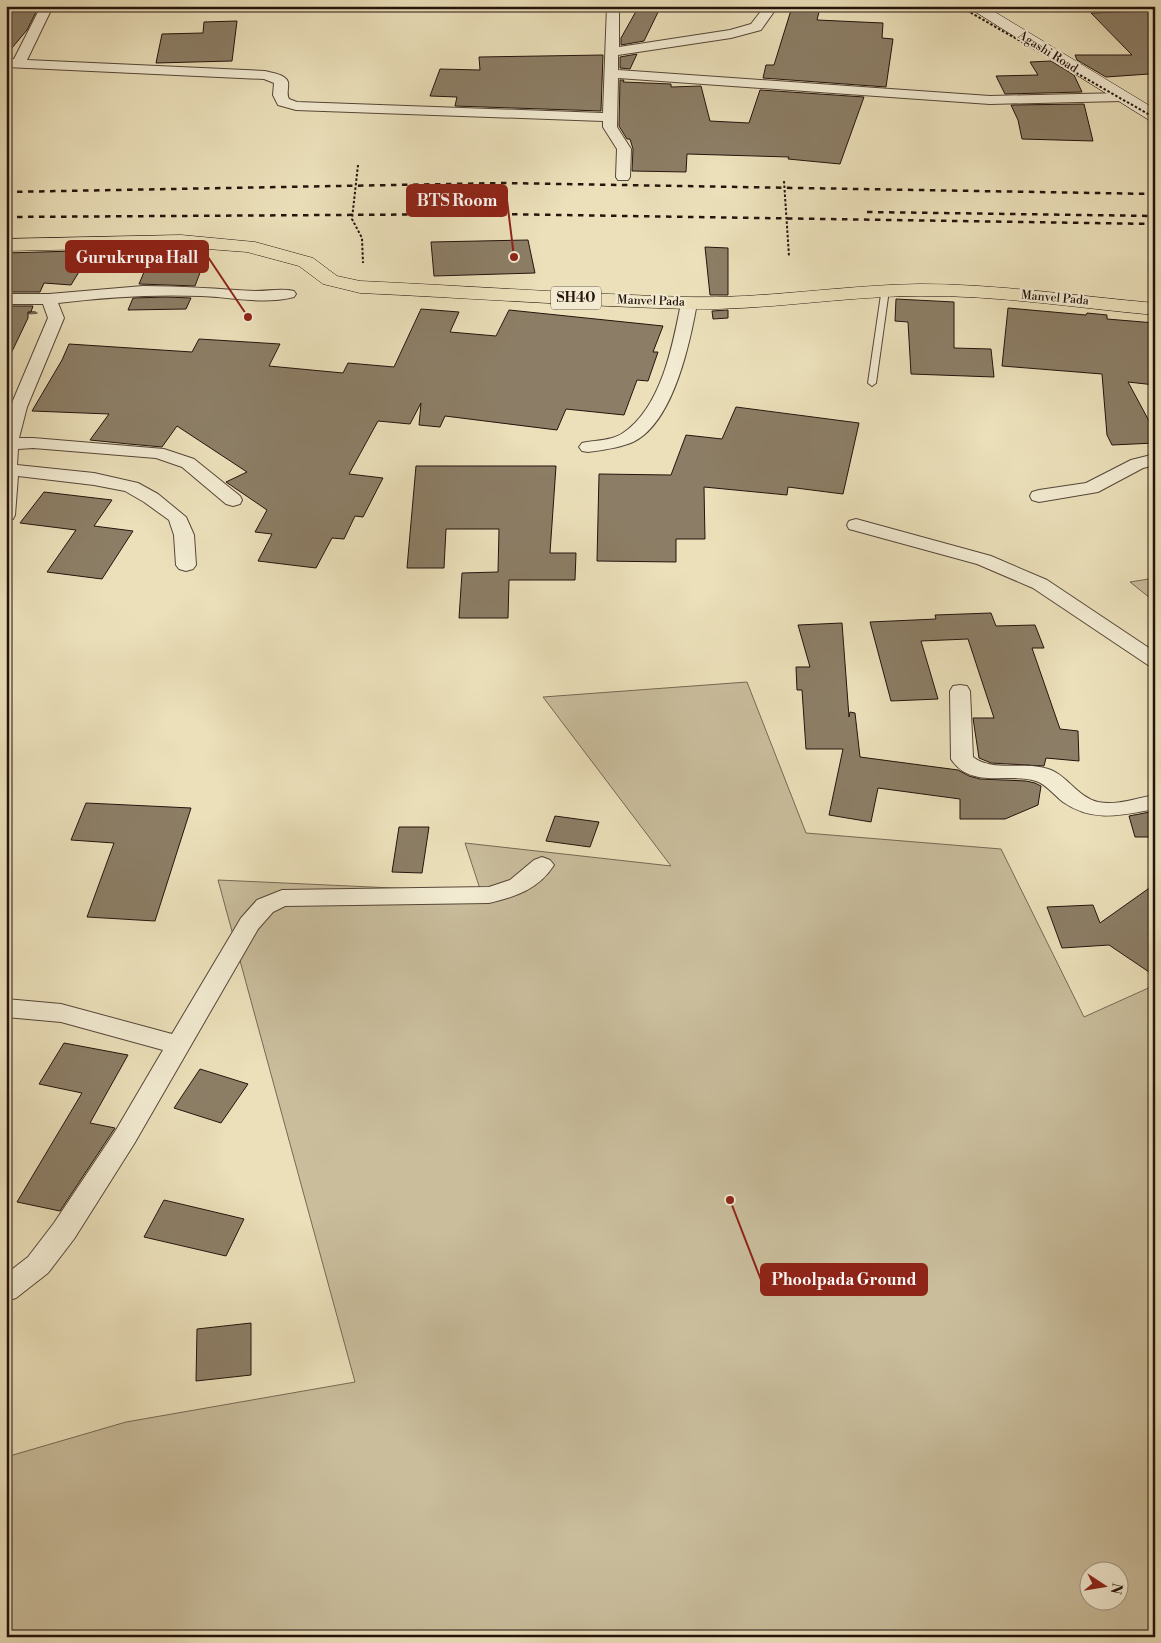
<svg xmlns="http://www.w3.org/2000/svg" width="1161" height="1643" font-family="'Libre Bodoni',serif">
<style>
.green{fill:#c9bd9c;stroke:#776854;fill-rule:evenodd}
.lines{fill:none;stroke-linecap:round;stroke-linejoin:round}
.stream{fill:#746451;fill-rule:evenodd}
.building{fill:#8c7e66;stroke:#25130c}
.lane-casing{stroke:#564638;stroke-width:2}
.street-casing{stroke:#564638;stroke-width:2}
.secondary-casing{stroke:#25130c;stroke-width:1}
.primary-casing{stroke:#25130c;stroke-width:1}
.lane{fill:#f2ebd2;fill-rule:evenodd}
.street{fill:#f2ebd2;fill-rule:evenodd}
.secondary{fill:#f2ebd2;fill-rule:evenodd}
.primary{fill:#ebe0ba;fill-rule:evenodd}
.rail{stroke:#25130c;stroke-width:2.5;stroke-dasharray:5.5 5.5;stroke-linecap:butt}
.path-bridge{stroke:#25130c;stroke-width:2;stroke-dasharray:2.5 2;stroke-linecap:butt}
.labels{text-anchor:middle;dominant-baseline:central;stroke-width:4;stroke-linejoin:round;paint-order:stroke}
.far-street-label{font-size:12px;fill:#25130c;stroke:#f2ebd2}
.shield{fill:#f2ebd2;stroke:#625447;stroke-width:1}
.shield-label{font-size:14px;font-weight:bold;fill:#25130c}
.leader{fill:none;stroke:#8f2418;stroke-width:2}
.callout-dot{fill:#8f2418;stroke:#f2ebd2;stroke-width:2}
.callout{fill:#8f2418;stroke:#8f2418;stroke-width:2}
.callout-label{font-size:16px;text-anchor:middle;font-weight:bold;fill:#fff}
</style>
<rect width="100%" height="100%" fill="#ebe0ba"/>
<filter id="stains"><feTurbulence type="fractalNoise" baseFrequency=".004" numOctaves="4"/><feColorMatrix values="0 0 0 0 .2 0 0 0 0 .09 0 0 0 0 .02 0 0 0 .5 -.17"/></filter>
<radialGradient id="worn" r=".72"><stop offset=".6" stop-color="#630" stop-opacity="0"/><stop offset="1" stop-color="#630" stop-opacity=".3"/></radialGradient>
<!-- green -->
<path class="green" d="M1155,578V602L1130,582Z
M747,682L806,833L1001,849L1084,1017L1155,985V1637H6V1457L126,1422L355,1382L218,880L481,892L465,843L671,866L543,697ZM1088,1570H1118V1600H1088Z"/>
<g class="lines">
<!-- stream -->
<path class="stream" d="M35,311L38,313L37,314L18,315L15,313L18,311Z"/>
</g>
<!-- building -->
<path class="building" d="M6,6H39L27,30L6,55Z
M639,6H661L644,41L621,45V38Z
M792,7L820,8L817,20L883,23L882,38L893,39L886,87L763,78L766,65H774Z
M1155,11V79L1149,74L1106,77L1077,60L1075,55H1132L1091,13Z
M237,21L232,61L156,63L162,34L203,33L204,22Z
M637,54L630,69L620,68V57Z
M603,55L601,111L455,106L457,97L430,96L440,69L480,70L479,57Z
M1051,61L1074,75L1082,92L1005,94L996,76L1038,75L1030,62Z
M620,80H624L623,82L671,84V87L701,86L710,121L749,123L760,90L864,97L840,164L788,159L789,157L687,154L686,172L632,171L633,149L630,139H627L619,126Z
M1084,104L1093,141L1022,139L1018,120L1011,105Z
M528,240L535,273L434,276L431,242Z
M705,247L728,248V295H710Z
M75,251L91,252L71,285L44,283L40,292H6V253Z
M152,253L207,254L195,286L139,284Z
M133,298L166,297L191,298L186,309L128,310Z
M896,299L954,302V348L991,349L994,377L911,374L908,322L895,321Z
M6,306H33L31,312H28V318L6,364Z
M1008,308L1086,315L1087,313L1107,315V319L1155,323V385L1128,382L1155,432V443L1112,445L1107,435L1102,374L1002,366Z
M421,309L459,312L450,332L496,336L509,310L663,326L653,352H658L648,381L637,380L624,415L566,409L557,430L445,416L440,427L419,425L421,403L410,424L378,421L349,474L383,478L363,517L355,516L344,539L332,538L316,568L258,561L272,534L255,532L267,510L226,482L247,472L177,426L162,447L129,444L90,440L109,414L32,411L62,360L69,344L192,352L199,339L280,344L269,366L343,373L348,363L394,367Z
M728,310V318L713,319L712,311Z
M736,407L859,423L843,494L788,487L787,495L704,487L705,539H676V562L597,561L599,474L671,475L686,435L722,439Z
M416,466H556L550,553H576L575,580H509L508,618H459L462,573L498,572L499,529H446L444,568H407Z
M44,492L112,500L94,526L133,531L102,579L47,572L76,530L20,523Z
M991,613L996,626L1035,625L1044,648H1032L1060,729L1078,731L1079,761L1046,758L1044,766L991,763L979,758L973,718H994L968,639L921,641L938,699L891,701L870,622L936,619L935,615Z
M842,623L849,717L850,712L855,713L860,757L958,770L969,776L980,779L1026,781L1035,783L1041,786L1038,805L1005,819H960V799L878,788L871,822L829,815L843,749H806L802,690H797L796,667H810L798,625Z
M86,803L191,808L155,921L87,917L114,843L71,840Z
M1155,811V837H1135L1129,816Z
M555,816L599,822L590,847L546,841Z
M399,827H429L422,873L392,872Z
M1155,884V976L1109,945L1062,948L1047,907L1093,905L1100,923Z
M64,1043L128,1055L90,1123L115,1128L60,1211L17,1202L82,1093L39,1084Z
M200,1069L248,1084L221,1123L174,1108Z
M164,1200L244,1219L226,1256L144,1237Z
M251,1323V1375L196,1381L197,1329Z"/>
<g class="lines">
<!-- lane casing -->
<g class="lane-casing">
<path id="lane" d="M882,288L889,290L876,383L872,386L868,383Z"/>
</g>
<!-- street casing -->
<g class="street-casing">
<path id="street" d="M41,6H53L27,60L265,71C272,73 285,74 288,82C289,88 286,93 289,99L297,102L603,113L607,6H619V47L730,30L751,24L765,6H778L761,30L731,38L618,55V70L990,96L1122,93L1129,97L1122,101L990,104L618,78L617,127L631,149L630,177L628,180H618L616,177L617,149L603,127V121L296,110L278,105L273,95L274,83L264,79L6,67V59H14Z
M143,286C181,286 218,289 255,291C268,291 282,288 294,291L296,294L294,297C263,305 232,297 201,296C154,294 106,297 58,303L64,318L27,407L19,438H33L164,449L194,459L240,496L242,500L240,504L233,506L226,504L182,467L156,458L33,448L18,449L17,465L94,473L138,483L158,494L186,517L194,535L196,565L193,569L186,571L179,569L176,565L174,535L169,520L144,502L125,491L94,485L18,476L15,515L13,519L6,521V417L48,318L43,304H6V294H49Z
M689,298L695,300L697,303C690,343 673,423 633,442C619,448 603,450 588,452L582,451L579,447L582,443C594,440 612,441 623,433C661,408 673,345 681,303L683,300Z
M1155,454V465L1143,468L1098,492L1039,502L1032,500L1030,496L1032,492L1039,490L1086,483L1131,460Z
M856,519L991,556L1047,580L1155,652V667L1148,665L1033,588L977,564L849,529L847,525L849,521Z
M960,685L967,686L970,691L973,757C994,773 1026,760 1051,770C1068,777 1078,797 1098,802C1116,806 1137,798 1155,795V809C1122,815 1093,823 1063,802C1055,796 1046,784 1036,781C1011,772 971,790 951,759L950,691L953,686Z
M542,857L550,860L554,865C539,889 515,897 489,903L285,906L273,912L258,929L134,1144L74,1239L48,1273L16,1298L6,1301V1274L28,1257L54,1223L116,1130L163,1050L61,1022L6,1017V999L61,1004L172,1034L241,918L257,900L282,890L489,887L510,880L534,860Z"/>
</g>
<!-- secondary casing -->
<g class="secondary-casing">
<path id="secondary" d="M966,6H985L1155,109V121L1149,120Z"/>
</g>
<!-- primary casing -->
<g class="primary-casing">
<path id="primary" d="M181,235L255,242L313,258L337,276L360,281C469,286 579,294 688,297C765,299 842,285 920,284C998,284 1076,296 1155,303V315C1076,308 998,295 920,296C842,296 765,311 688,309C579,306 469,298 360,293L323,284L299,266L247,252L181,247L6,251V239Z"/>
</g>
<!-- lane -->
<use href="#lane" class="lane"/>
<!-- street -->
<use href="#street" class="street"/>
<!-- secondary -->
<use href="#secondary" class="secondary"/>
<!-- primary -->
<use href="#primary" class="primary"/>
<!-- rail -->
<path class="rail" d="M6,192L503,183L1155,194
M867,212L1155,216
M6,217L494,214L1155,224"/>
<!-- path-bridge -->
<path class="path-bridge" d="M959,6L1155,118
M358,165L352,219L362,238L363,263
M784,181L789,256"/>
</g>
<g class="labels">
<!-- far-street labels -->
<g class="far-street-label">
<text transform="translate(1048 52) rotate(32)">Agashi Road</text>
<text transform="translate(1055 298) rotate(5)">Manvel Pada</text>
<text transform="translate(651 301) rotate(2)">Manvel Pada</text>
</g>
<!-- shield labels -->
<rect class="shield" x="551" y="286.5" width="50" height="23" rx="4"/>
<g class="shield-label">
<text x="576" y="298">SH40</text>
</g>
</g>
<!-- callouts -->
<path class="leader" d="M514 257L507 200M248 317L208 257M730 1200L761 1280"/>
<g class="callout-dot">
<circle cx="514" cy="257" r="5"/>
<circle cx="248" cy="317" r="5"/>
<circle cx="730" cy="1200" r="5"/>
</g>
<g class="callout">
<rect x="407" y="185" width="100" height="31" rx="5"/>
<rect x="66" y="241" width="142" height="31" rx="5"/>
<rect x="761" y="1264" width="166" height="31" rx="5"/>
</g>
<g class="callout-label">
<text x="457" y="206">BTS Room</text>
<text x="137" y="263">Gurukrupa Hall</text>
<text x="844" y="1285">Phoolpada Ground</text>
</g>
<!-- margin -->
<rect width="1161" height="1643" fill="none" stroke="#ebe0ba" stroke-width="25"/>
<rect x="8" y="8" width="1146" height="1628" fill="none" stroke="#25130c" stroke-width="2.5"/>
<rect x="12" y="12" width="1136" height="1618" fill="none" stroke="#25130c"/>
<!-- north arrow -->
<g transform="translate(1104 1586) rotate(102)"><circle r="24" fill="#f2ebd2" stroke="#a09583"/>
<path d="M0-4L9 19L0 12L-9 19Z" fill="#8f2418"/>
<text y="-8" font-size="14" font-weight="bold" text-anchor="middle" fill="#25130c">N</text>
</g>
<rect width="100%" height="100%" filter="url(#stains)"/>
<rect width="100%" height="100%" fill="url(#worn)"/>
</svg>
